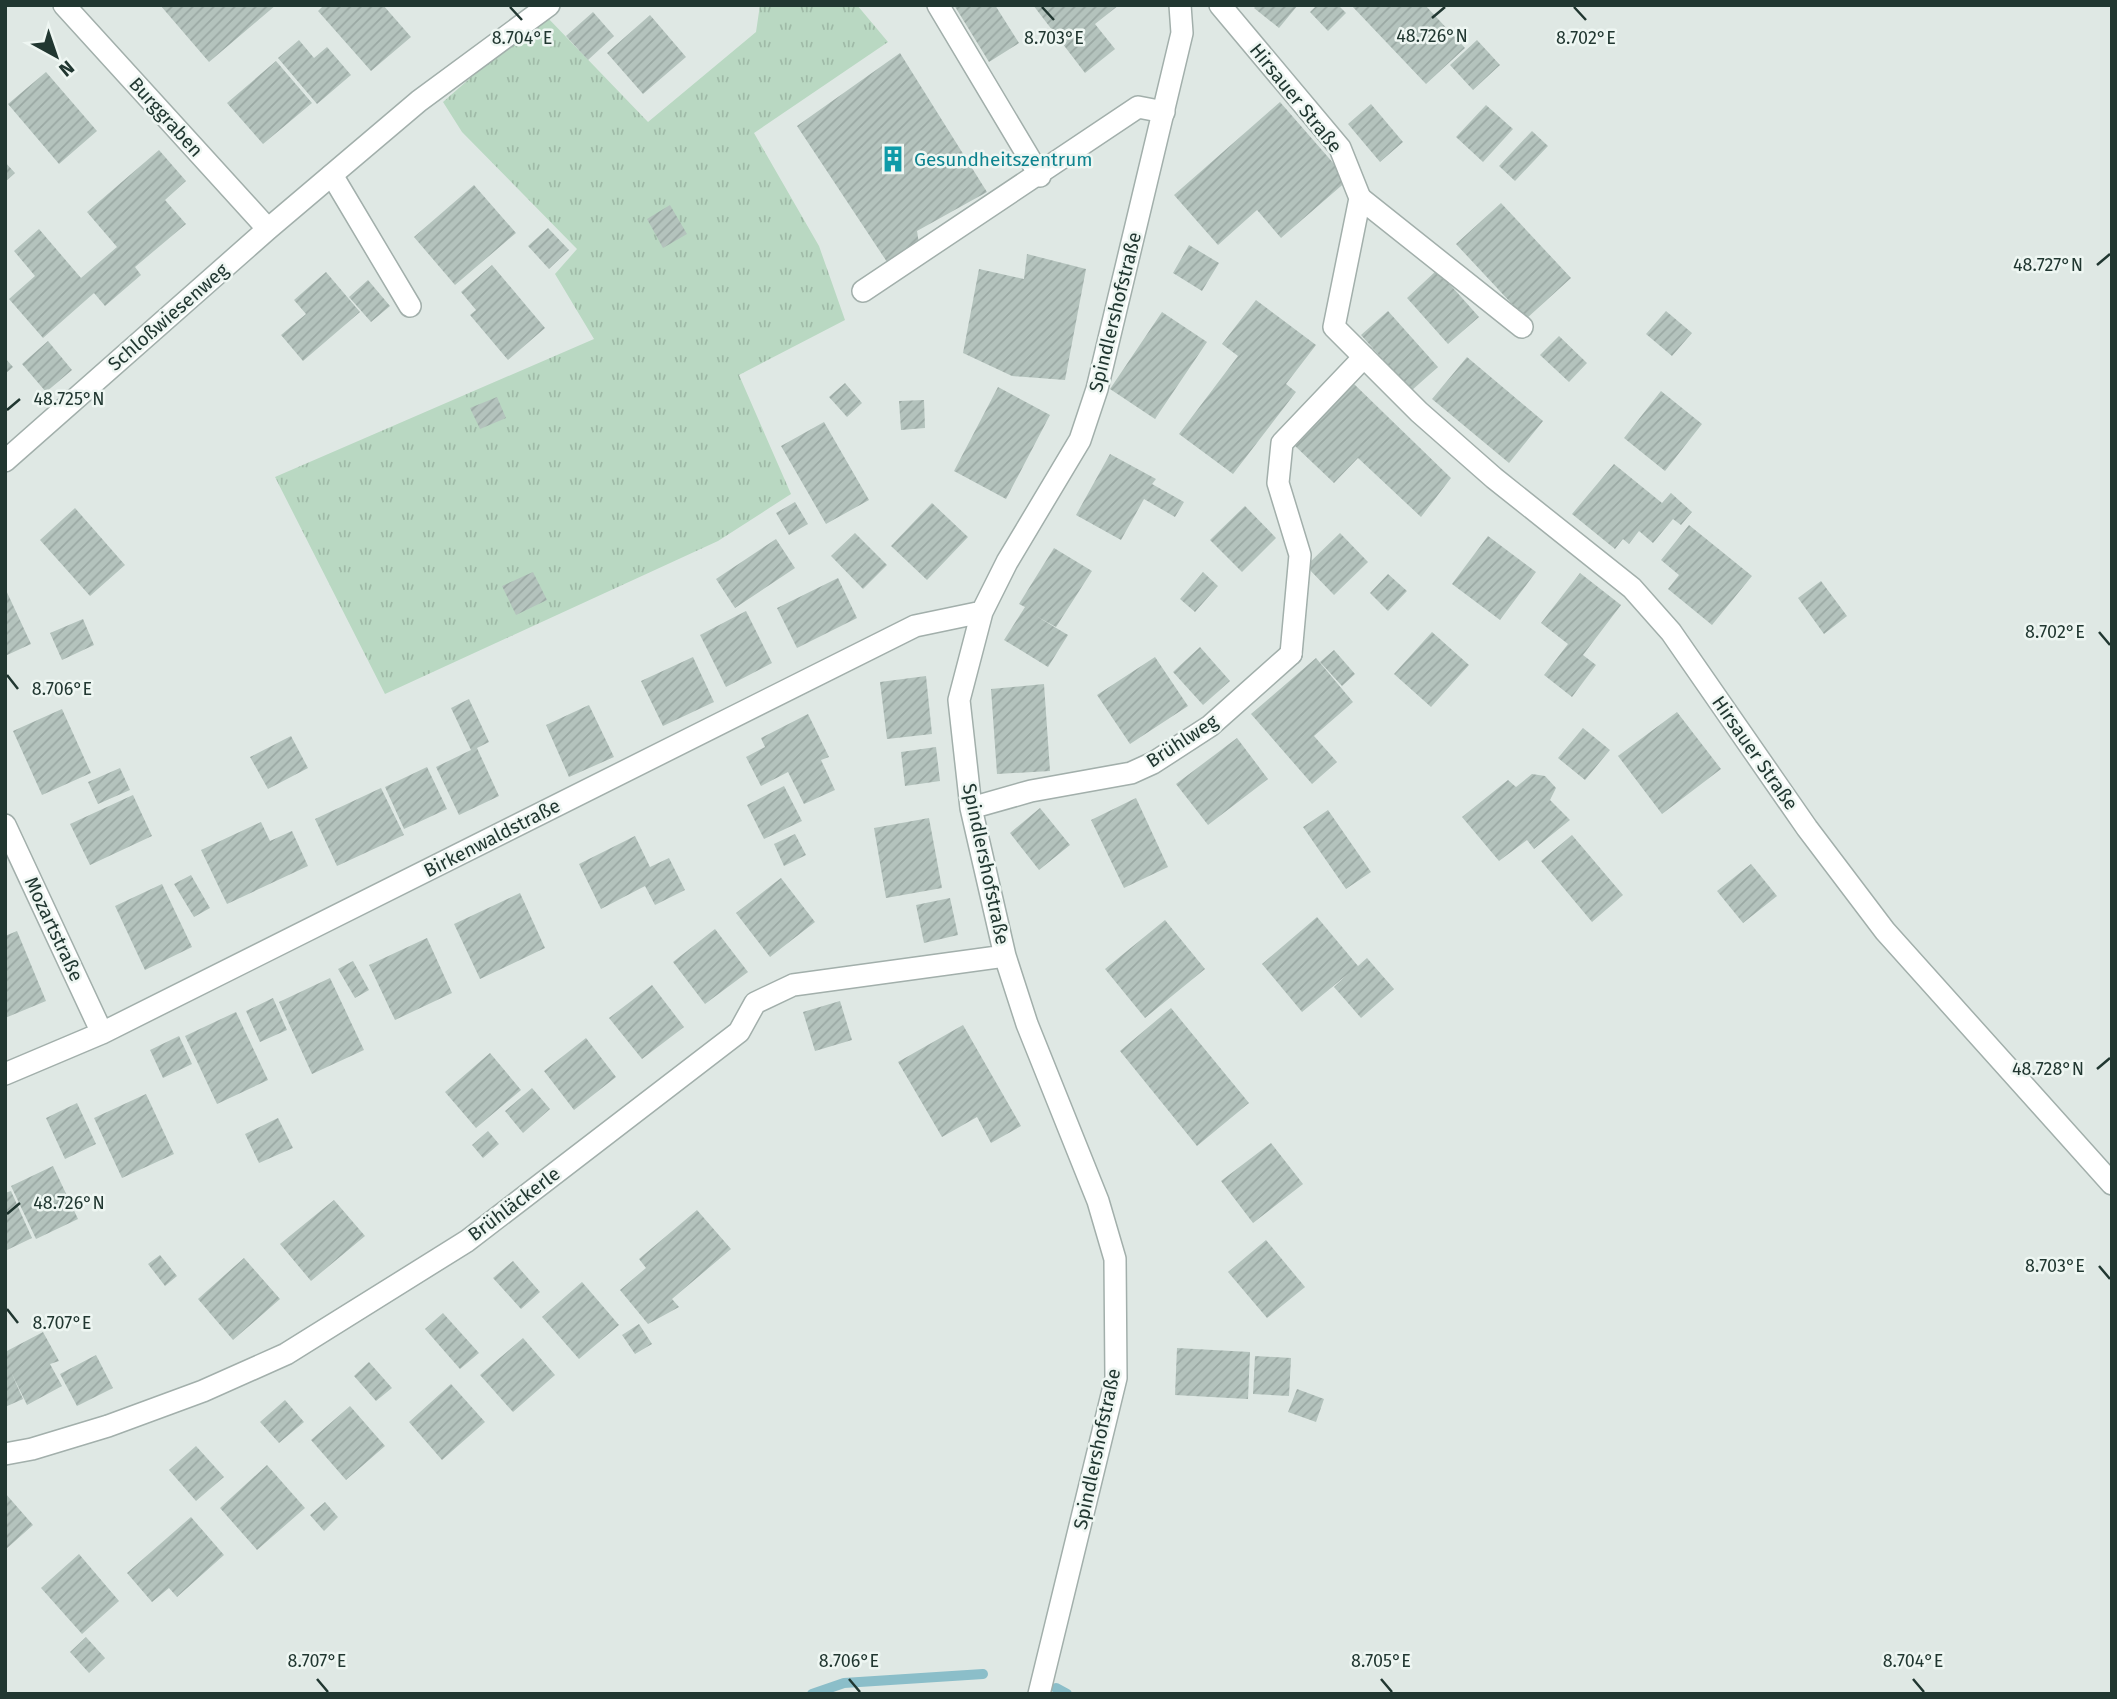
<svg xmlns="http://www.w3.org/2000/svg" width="2117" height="1699" font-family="'Fira Sans',sans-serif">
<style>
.grass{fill:url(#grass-tufts)}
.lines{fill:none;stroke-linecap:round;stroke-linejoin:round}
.stream{stroke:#8bbec9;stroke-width:10}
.building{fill:url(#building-hatch)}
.service-casing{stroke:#a2afab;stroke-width:24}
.minor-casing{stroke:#a2afab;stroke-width:24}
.service{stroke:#fff;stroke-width:21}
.minor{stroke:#fff;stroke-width:21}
.ticks{fill:none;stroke:#213731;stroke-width:2.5}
.labels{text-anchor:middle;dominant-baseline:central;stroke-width:5;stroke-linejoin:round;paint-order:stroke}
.street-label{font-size:19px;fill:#213731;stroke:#eef6f2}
.culture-label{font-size:19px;fill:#0d838f;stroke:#eef6f2;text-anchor:start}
.ticks-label{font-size:18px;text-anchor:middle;fill:#213731;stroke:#eef6f2;stroke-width:5;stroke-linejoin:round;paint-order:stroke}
</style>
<defs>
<pattern id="grass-tufts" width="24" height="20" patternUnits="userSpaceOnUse" patternTransform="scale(1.75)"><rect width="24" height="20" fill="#b9d8c2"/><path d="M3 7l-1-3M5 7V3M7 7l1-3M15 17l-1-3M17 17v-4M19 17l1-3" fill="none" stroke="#9fbaa7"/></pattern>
<pattern id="building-hatch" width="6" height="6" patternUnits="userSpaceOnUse" patternTransform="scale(1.75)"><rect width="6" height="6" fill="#b4c3bd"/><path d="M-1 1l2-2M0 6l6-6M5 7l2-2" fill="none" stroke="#9aa8a3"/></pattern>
</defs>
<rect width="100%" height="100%" fill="#dfe8e4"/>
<!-- grass -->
<path class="grass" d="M760,5H857L888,42L754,133L819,246L845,320L739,375L791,494L718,541L385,694L275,477L594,339L555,274L577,249L462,132L443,102L534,22L546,16L648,122L756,32Z"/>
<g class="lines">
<!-- stream -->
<path class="stream" d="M1056,1688L1067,1694
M812,1694L844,1683L983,1674"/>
</g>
<!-- building -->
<path class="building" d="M160,5H276L209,62Z
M324,5H383L411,37L371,71L318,11Z
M954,5H995L1019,43L989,62Z
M1033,5H1119L1095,24L1115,49L1085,73Z
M1257,5H1298L1279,28L1254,8Z
M1317,5H1338L1346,13L1328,31L1310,12Z
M1351,5H1425L1465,48L1426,84Z
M593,12L614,36L588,60L566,36Z
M650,15L686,57L643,94L607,53Z
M299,40L314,58L327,47L351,75L317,104L278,58Z
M1477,40L1500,65L1473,90L1450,65Z
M900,53L987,192L917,231L919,244L889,265L797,126Z
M276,61L312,103L263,144L227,103Z
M46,72L97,131L59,164L8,104Z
M1280,102L1348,180L1281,238L1257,210L1218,245L1174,195Z
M1371,104L1403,142L1380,162L1348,124Z
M1486,105L1513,129L1483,162L1456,137Z
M1532,131L1548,146L1515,181L1499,166Z
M159,150L186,181L165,200L186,224L135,267L141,275L105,306L94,293L43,338L9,299L35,276L14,251L39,229L81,278L117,247L87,212Z
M5,162L15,173L5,182Z
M474,185L516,233L455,285L414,237Z
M1501,203L1571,278L1526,319L1456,244Z
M670,205L687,234L663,248L647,219Z
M548,228L569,250L549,269L528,246Z
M1189,245L1219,263L1202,291L1173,273Z
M1027,254L1086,269L1065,380L1012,376L963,353L979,269L1024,279Z
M492,265L545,328L508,360L470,315L476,310L461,292Z
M1437,270L1479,317L1448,344L1407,298Z
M326,272L360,312L303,361L281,335L306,314L294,300Z
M368,280L390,306L371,322L349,297Z
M1256,300L1316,345L1286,384L1296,392L1233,474L1179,434L1238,356L1222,344Z
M1388,311L1438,367L1411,391L1361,335Z
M1666,311L1692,333L1672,356L1646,334Z
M1162,312L1207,342L1155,419L1110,389Z
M1559,336L1587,363L1569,382L1540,355Z
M48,341L72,370L46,392L22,364Z
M1467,357L1543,421L1509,463L1432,399Z
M5,358L13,367L5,374Z
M845,383L862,403L847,417L829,397Z
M1354,384L1451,478L1421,517L1358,458L1334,483L1294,445Z
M998,387L1050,415L1006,499L954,471Z
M1661,391L1702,424L1665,471L1624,438Z
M497,397L506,418L480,429L470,408Z
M924,400L925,428L901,430L899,401Z
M824,422L869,500L826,524L781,446Z
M1110,454L1156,479L1152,484L1184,502L1175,517L1144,499L1121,540L1076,515Z
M1614,464L1662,503L1671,493L1692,512L1681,525L1673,519L1653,543L1639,531L1629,544L1623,539L1615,549L1572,514Z
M795,502L808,524L789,535L776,513Z
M932,503L968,537L927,580L891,546Z
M1245,506L1276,538L1242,572L1210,540Z
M75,508L125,565L90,596L40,540Z
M1689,525L1752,576L1712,625L1668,589L1679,575L1661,560Z
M855,533L887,565L863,589L831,556Z
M1340,533L1368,562L1334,595L1306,566Z
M1488,536L1536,572L1500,620L1452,584Z
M776,539L795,568L735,608L716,579Z
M1054,548L1092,571L1056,627L1036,616L1068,635L1048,667L1004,640L1025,607L1019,604Z
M533,572L547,600L516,615L502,586Z
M1203,572L1218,586L1195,612L1180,599Z
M1580,573L1621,605L1583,655L1596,665L1572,697L1544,675L1568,644L1541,623Z
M1388,574L1407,591L1388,611L1370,593Z
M838,578L857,618L797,648L777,608Z
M1821,581L1847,616L1824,634L1798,598Z
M5,588L31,644L5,656Z
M746,611L772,663L726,687L700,635Z
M83,619L94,645L62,660L50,633Z
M1432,632L1469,665L1431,707L1394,674Z
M1200,647L1230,681L1203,705L1173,672Z
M1334,650L1355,674L1342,686L1320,662Z
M693,657L714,702L663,726L641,681Z
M1155,657L1188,706L1130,744L1097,695Z
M1316,658L1353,702L1314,736L1337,762L1312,784L1251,714Z
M926,676L932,734L887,739L880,682Z
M1044,684L1050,771L997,774L991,689Z
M469,699L489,742L477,748L499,796L459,815L436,767L471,750L451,708Z
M589,705L614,757L569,777L546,725Z
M62,709L91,773L42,795L13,731Z
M1677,712L1721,769L1662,814L1618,756Z
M808,714L829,757L821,760L835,790L804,804L788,772L761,786L746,757L765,747L761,738Z
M1583,728L1610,750L1585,780L1558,758Z
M291,736L308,768L268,789L250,757Z
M1237,738L1268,779L1208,825L1176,784Z
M936,747L940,781L905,786L901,752Z
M427,767L447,809L404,829L385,787Z
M120,768L130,790L98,804L88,782Z
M1532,774L1545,776L1556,788L1550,800L1570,820L1534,849L1527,840L1499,861L1462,817L1508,780L1516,787Z
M784,786L802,821L764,839L747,805Z
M381,788L404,835L337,866L315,819Z
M133,795L152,836L90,865L70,824Z
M1136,798L1168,867L1124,888L1091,820Z
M1040,808L1070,845L1039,870L1010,833Z
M1328,810L1371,872L1346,889L1303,827Z
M929,818L942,888L886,898L874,828Z
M261,822L270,841L292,831L308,866L227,904L201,850Z
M795,834L806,855L784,866L774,844Z
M1572,835L1623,895L1592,922L1541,861Z
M635,836L650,867L669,858L685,890L655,905L645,886L601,909L579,864Z
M1751,864L1777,896L1743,923L1717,891Z
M191,875L210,908L194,917L174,884Z
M781,878L815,922L770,957L736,913Z
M162,884L192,947L145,970L115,906Z
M520,893L545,948L480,979L454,924Z
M950,898L958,935L924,943L916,905Z
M1317,917L1358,966L1367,958L1394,989L1361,1018L1334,987L1349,973L1302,1012L1262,964Z
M1165,920L1205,969L1145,1018L1105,969Z
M715,929L748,972L705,1004L673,962Z
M17,931L46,1001L5,1018V936Z
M427,938L452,993L395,1020L369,965Z
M353,961L369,990L355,998L338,969Z
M330,978L364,1050L312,1074L279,1002Z
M652,985L684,1027L642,1059L609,1018Z
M273,998L287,1030L260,1042L246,1011Z
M840,1001L852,1040L815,1051L803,1012Z
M1171,1008L1249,1103L1197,1146L1120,1051Z
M236,1012L268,1080L217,1104L185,1036Z
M963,1025L1021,1126L991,1143L977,1117L942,1137L898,1062Z
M179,1036L192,1064L163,1078L150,1050Z
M586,1038L616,1077L574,1110L544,1071Z
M490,1053L521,1090L476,1128L445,1092Z
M532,1088L550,1109L523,1133L505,1111Z
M146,1094L174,1154L122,1178L94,1118Z
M77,1103L96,1144L65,1159L46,1118Z
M278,1118L293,1148L259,1163L245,1134Z
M488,1131L499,1144L483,1158L472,1145Z
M1271,1143L1303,1184L1253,1223L1221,1181Z
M53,1166L78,1219L36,1239L11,1186Z
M11,1191L32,1238L5,1251V1193Z
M334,1200L365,1236L311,1281L280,1244Z
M697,1210L731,1249L672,1299L679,1307L648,1324L620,1290L646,1268L639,1259Z
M1266,1240L1305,1287L1267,1318L1228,1272Z
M160,1255L177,1276L165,1286L148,1264Z
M244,1258L280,1299L233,1340L198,1299Z
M513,1261L540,1292L521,1309L493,1278Z
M582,1282L619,1325L579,1359L542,1317Z
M443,1313L479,1353L460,1369L425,1329Z
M639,1324L652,1344L635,1354L622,1335Z
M43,1332L59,1361L50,1364L62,1386L27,1405L11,1372L23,1399L5,1407V1352Z
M523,1338L555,1375L513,1412L480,1375Z
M1177,1348L1250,1352L1248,1399L1175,1395Z
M96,1355L113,1388L77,1406L60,1374Z
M1255,1356L1291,1358L1289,1396L1253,1394Z
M369,1362L392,1388L376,1401L354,1376Z
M451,1384L485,1422L442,1460L409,1422Z
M1297,1389L1324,1399L1316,1422L1288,1412Z
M285,1400L304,1422L279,1443L260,1422Z
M350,1406L385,1446L346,1480L311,1440Z
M196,1446L224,1477L196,1501L169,1470Z
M267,1465L305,1508L257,1550L220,1508Z
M5,1493L33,1525L5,1550Z
M325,1502L338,1517L324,1531L310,1515Z
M191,1517L224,1555L177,1597L169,1588L152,1602L127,1573Z
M79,1554L119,1601L82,1634L41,1588Z
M86,1637L105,1658L89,1673L70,1652Z"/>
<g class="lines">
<!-- service casing -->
<g class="service-casing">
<path id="service" d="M938,5L1040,176
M332,175L410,306
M1360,198L1522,327
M863,291L1138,107L1164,112
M1291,654L1300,555L1278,483L1282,443L1364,357"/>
</g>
<!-- minor casing -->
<g class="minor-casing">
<path id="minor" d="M64,5L268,229
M1220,5L1340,148L1360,198L1334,327L1419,412L1494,478L1632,588L1671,632L1807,828L1885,931L2112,1184
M5,461L268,229L419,101L549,5
M971,808L1031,791L1131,773L1153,763L1210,726L1291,654
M5,825L102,1033
M5,1074L102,1033L915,626L982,612
M5,1454L32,1449L108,1426L203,1391L286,1354L467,1241L739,1032L755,1003L793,985L1005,956
M1039,1694L1116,1378L1115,1259L1098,1201L1027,1024L1005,956L971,808L959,700L982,612L1007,562L1080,440L1097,389L1182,33L1180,5"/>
</g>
<!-- service -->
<use href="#service" class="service"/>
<!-- minor -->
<use href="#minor" class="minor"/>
</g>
<!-- ticks -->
<path class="ticks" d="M510,7L522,20M1042,7L1054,20M1574,7L1586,20M1432,18L1445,7M2097,265L2110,254M7,410L20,399M2099,632L2110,645M7,675L18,689M2097,1069L2110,1058M7,1214L20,1203M2099,1266L2110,1279M7,1309L18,1323M317,1679L328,1692M849,1679L860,1692M1381,1679L1392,1692M1913,1679L1924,1692"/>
<!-- icons -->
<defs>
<g id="building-bare" transform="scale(2.1)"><path d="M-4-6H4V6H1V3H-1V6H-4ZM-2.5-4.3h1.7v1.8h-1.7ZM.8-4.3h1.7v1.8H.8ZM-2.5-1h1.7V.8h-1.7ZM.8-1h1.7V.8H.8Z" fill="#0f9aa8" stroke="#eef6f2" stroke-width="2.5" paint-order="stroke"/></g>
</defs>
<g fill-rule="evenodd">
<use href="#building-bare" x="893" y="159"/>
</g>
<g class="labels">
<!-- street labels -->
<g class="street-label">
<text transform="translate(1296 98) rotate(51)">Hirsauer Straße</text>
<text transform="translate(166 117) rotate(48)">Burggraben</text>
<text transform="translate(1115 312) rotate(-76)">Spindlershofstraße</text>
<text transform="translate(168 317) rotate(-41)">Schloßwiesenweg</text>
<text transform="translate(1182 741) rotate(-33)">Brühlweg</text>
<text transform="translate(1755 753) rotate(55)">Hirsauer Straße</text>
<text transform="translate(492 838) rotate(-27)">Birkenwaldstraße</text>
<text transform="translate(986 864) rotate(78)">Spindlershofstraße</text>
<text transform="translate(54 929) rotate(65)">Mozartstraße</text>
<text transform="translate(514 1204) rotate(-37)">Brühläckerle</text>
<text transform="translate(1097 1449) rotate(-78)">Spindlershofstraße</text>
</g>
<!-- culture labels -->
<g class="culture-label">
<text x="914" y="159">Gesundheitszentrum</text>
</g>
</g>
<g class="ticks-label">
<text x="1432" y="42">48.726°N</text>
<text x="522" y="44">8.704°E</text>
<text x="1054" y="44">8.703°E</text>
<text x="1586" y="44">8.702°E</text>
<text x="2048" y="271">48.727°N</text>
<text x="69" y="405">48.725°N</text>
<text x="2055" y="638">8.702°E</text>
<text x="62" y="695">8.706°E</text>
<text x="2048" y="1075">48.728°N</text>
<text x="69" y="1209">48.726°N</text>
<text x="2055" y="1272">8.703°E</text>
<text x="62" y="1329">8.707°E</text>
<text x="317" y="1667">8.707°E</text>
<text x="849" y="1667">8.706°E</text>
<text x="1381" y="1667">8.705°E</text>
<text x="1913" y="1667">8.704°E</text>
</g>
<!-- border -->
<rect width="2117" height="1699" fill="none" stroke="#213731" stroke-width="14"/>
<!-- north arrow -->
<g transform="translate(56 56) rotate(140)" stroke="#eef6f2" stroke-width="5" paint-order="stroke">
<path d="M0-5L12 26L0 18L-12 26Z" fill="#213731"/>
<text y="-10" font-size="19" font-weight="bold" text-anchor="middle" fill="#213731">N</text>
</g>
</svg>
